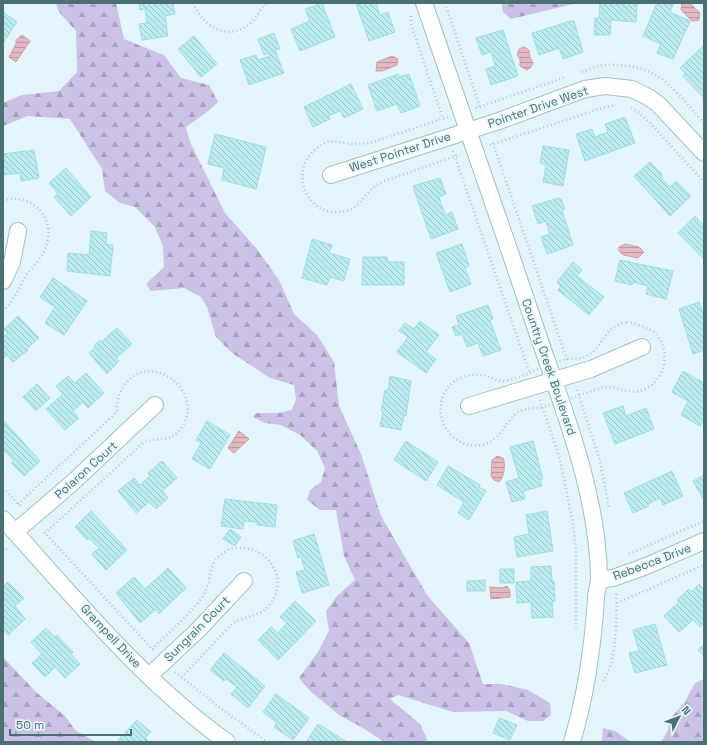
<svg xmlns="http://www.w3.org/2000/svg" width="707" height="745" font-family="'Space Grotesk',sans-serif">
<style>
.forest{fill:url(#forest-firs)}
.water{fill:url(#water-rules);stroke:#d59fa8}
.building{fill:url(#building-back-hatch);stroke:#9cdee2}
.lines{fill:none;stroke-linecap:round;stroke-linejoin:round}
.street-casing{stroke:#a2c1c4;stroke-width:18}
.path{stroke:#9fd1d4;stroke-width:2.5;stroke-dasharray:1 3;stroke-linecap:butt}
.street{stroke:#fff;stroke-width:16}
.labels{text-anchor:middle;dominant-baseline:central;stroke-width:4;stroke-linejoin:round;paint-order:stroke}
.street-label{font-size:12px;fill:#4a7172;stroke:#e8f8fe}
</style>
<defs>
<pattern id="forest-firs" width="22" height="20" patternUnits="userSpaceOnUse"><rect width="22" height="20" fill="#ccc2e8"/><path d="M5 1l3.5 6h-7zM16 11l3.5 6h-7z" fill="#a8a2c0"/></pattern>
<pattern id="water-rules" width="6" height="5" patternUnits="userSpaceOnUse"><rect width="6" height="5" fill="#e4b8c0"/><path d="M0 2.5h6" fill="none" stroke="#bb9aa0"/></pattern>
<pattern id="building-back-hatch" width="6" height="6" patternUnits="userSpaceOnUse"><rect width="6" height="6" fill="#bbecf0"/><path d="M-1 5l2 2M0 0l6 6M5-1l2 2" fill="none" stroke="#9ac4c7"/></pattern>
</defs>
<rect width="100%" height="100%" fill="#e3f4fb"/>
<!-- forest -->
<path class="forest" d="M56,3H116L124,39L164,55L181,78L209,85L218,102L207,112L186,127L190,142L225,213L257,249L279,280L294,314L317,335L334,362L339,406L361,454L381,516L427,595L469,643L483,684H501L528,690L550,703L551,715L543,721H528L506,711L453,712L398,695L390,699L420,724L427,739L426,742H384L363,728L339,715L309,690L299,678L318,652L329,631L326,611L337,596L355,580L344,556L336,510H320L307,500L310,490L321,482L325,468L317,451L300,435L281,425L265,423L253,417L256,413H278L292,410L296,399L294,385L270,378L232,353L216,337L207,307L201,297L184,288L151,291L146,284L164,267L163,246L155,227L135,207L120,203L105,191L102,169L70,119L28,116L3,126V103L22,95L59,91L77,72L76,31L59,12Z
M502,3H578L511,19L503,12Z
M3,657L37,693L65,716L75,730L96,742H3Z
M704,679V742H661L667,732L671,717L683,705L695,683Z
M603,728L615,731L631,742H602Z"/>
<!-- water -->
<path class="water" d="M682,3H690L700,13L699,20L692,21L681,10Z
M22,35L30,41L16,62L9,57L16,44V40Z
M524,47L529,50L530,57L533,63L531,67L527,70L520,66V59L517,55L519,49Z
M392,56L398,59L397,65L382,71H376L377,62Z
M625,244L639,247L644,252L638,258L623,255L619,251V247Z
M239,431L249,439L234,453L228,448Z
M497,456L503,458C506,464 504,478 499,482L494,480L491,476L492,460Z
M507,586L510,591V597L491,599L490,587L502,588Z"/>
<!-- building -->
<path class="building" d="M139,3H173L175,14L165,16L168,36L142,40L139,24L147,23L145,9L140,10Z
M322,3L335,37L300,51L291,29L310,21L305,9Z
M356,3H376L380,15L388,12L395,32L369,41Z
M600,3H637L636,22L611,20L610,35H594L595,18H599Z
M657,3L673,4L670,12L690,21L673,59L657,53L661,44L643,36Z
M3,12L17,22L3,43Z
M571,21H574L583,52L563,59L559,48L539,55L532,33Z
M503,30L518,76L491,85L486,69L495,66L491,52L482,55L476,38Z
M274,33L280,49L275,50L284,73L249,85L240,60L256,55L258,60L270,56L269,53L264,55L258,39Z
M194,36L217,64L201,77L178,49Z
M703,46H704V98L683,76L685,73L680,68Z
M398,74L399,77L409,74L420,106L401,113L397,104L377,111L368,85Z
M351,84L363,109L344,118L340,111L328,116L330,119L313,127L304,107Z
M625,117L635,143L585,161L576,134L592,129L595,137L608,132L605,124Z
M215,134L266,147L256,189L222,180L224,168L208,164Z
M543,146L569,150L563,186L543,182L546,165L540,163Z
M34,150L39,178L21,181L20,173L3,175V154Z
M650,162L662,174L660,177L670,187L676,181L691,196L670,216L634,176Z
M66,168L91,197L71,216L54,197L58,194L49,183Z
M440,178L446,194L439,197L445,215L452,212L458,229L431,239L413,186Z
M558,198L561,199L565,209L562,210L573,245L547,254L541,237L550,234L546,221L538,224L532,206Z
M695,216L704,226V259L678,233Z
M91,231L107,233L106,244L113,245L110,276L67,271L68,253L89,255Z
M312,239L332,245L329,253L350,259L344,281L330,277L327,285L302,278Z
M462,244L469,266L465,268L471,284L450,292L436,253Z
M363,257H387L388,262H404V285H362Z
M620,260L673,271L666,299L646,294L648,286L633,282L632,285L615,281Z
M573,262L582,270L577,276L604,297L589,315L558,290L561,286L557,282Z
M53,278L87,301L64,335L45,323L55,307L40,297Z
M699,302L704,317V350L693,354L679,309Z
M488,305L493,319L490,320L501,350L483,356L478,343L467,347L462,334L456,336L452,327L459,325L456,316Z
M18,316L39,338L26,349L28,350L13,362L7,355L3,359V337L8,333L4,329Z
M420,321L439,335L426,352L436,359L426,373L397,352L408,337L399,331L405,323L414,329Z
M117,328L132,344L116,358L119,361L107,374L89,353L95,347L94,345L100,340L101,342Z
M683,371L704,383V419L700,426L681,415L688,401L672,392Z
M86,373L104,393L88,408L83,402L73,411L79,418L65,430L46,409L63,394L56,386L68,376L75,383Z
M390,376L411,381L406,416L404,415L401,430L380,426L383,411H381L385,390H388Z
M37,384L50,398L36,411L23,397Z
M623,406L626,416L646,408L654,429L615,444L603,413Z
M207,421L230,435L210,469L192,459L201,443L196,440Z
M5,422L40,461L24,476L11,463L14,461L5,451L3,452V423Z
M406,441L438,462L426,481L394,460Z
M533,441L543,479H540L542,486L523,491L525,499L512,502L506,482L519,478L510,447Z
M162,461L177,478L162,491L168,498L156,509L149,502L136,513L118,491L134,478L140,485L150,476L148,473Z
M448,466L480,485L479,487L486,491L469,520L458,513L464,502L437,485Z
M672,471L683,496L663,505L660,498L648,504L649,506L633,513L624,493Z
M704,475V498L703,499L693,481Z
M225,499L277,505L275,527L257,525V522L244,521L243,529L221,526Z
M91,511L127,550L106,570L92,554L99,548L89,538L87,540L75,527Z
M547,511L553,551L517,557L514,537L529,534L526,515Z
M230,529L241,537L235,546L223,539Z
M314,534L329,585L302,593L296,572L305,570L301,557L298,558L293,541Z
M551,566L552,581H554L555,601L552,602L553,617L532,618L531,602L517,603L516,582L531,581V567Z
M168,568L186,588L159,614L156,609L140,623L116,593L134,577L145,589Z
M500,569H514V583H500Z
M485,580V591H467V581Z
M8,582L24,598L15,606L25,619L8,635L3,630V587Z
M699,584L704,590V623L700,627L693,620L679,632L664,616L679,602L677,600L689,589L691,592Z
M295,601L316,621L278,660L258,640L271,627L278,633L287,623L280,617Z
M655,624L667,665L635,673L629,653L639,651L633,630Z
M46,628L55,637L57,635L73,652L71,654L80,664L65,678L55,667L45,677L32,663L42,654L31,642Z
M704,644V656L698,650Z
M224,653L265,686L248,708L231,694L237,687L226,679L224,681L210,670Z
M276,694L309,718L293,740L274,727L277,723L263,712Z
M499,718L517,725L510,740L493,733Z
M137,720L151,732L145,738L149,742H120L118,740Z
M318,724L347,742H306Z"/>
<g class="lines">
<!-- street casing -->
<g class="street-casing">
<path id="street" d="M424,3C462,112 500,222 537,332C564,411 598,494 599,578C599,585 596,591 596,598C593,646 586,695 572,742
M331,175L499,121L585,89L605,86L632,89L650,98L659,105L704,153
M3,281L12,262L18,231
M469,406L591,369L642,347
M3,519C74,597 142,681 227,742
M15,532L71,484L155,405
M599,580L613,578L644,567L704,541
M149,676L198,630L244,581"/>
</g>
<!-- path -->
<path class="path" d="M193,3C203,27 229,43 252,22C258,16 260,7 268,3
M445,3L480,107
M411,16V24L443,119
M582,72C588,70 594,67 599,66C606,64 614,65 621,65C663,68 678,95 704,123
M476,108L566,77
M631,108L638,112L650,123L704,182
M448,117L370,143L354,144L329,141C320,145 311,152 306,161C295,183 310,212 335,212C362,212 360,196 377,185C384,180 394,178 402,175C422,168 441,161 460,155
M493,143L567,360
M490,145L602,108L616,105
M453,151L529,371
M3,201C14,197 26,199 35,206C54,221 51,244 38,261C35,266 30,270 26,275C19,288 14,301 3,311
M627,322C637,324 648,327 656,334C672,351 665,382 643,390C628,396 617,385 604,387C585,393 566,401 546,406C537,409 528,407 520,411C505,420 501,441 482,445C445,451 425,403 455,381C464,374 479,373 490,377C493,378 497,381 501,381C505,381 510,380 513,379C531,374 548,362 567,359C574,358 580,360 587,356C605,346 601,328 627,322Z
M577,390L600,461L609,508
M540,400L560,459L573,524L576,553V630
M3,488L22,508
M18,504L117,412C116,403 119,393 124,386C150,346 213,396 177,433C165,444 154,436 143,443L45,533
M44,532L153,650
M3,546L7,550
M629,554L704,521
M617,603L704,565
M152,649C166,635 196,609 204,594C214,576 205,563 228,550C232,548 238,548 243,548C270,550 288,579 271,603C261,618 245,615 232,624L182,677
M175,672L219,707L267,742
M603,681C617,664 617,615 616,593"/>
<!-- street -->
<use href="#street" class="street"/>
</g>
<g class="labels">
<!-- street labels -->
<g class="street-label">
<text transform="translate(538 107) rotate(-19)">Pointer Drive West</text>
<text transform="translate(400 152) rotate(-18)">West Pointer Drive</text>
<text transform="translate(549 367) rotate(71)">Country Creek Boulevard</text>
<text transform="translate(86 470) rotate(-42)">Polaron Court</text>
<text transform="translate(652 562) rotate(-21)">Rebecca Drive</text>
<text transform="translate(197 629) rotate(-45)">Sungrain Court</text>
<text transform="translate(111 636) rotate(47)">Grampell Drive</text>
</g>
</g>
<!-- border -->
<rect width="707" height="745" fill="none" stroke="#4a7172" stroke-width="8"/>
<!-- north arrow -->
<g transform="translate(679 717) rotate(48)" stroke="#e8f8fe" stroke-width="3" paint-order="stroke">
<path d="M0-3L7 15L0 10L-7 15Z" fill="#4a7172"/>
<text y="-6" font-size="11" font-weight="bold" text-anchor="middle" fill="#4a7172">N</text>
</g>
<!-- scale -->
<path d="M10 729v6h121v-6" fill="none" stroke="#4a7172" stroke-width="2"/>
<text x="16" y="729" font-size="12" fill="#4a7172" stroke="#e8f8fe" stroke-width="3" paint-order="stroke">50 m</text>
</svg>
